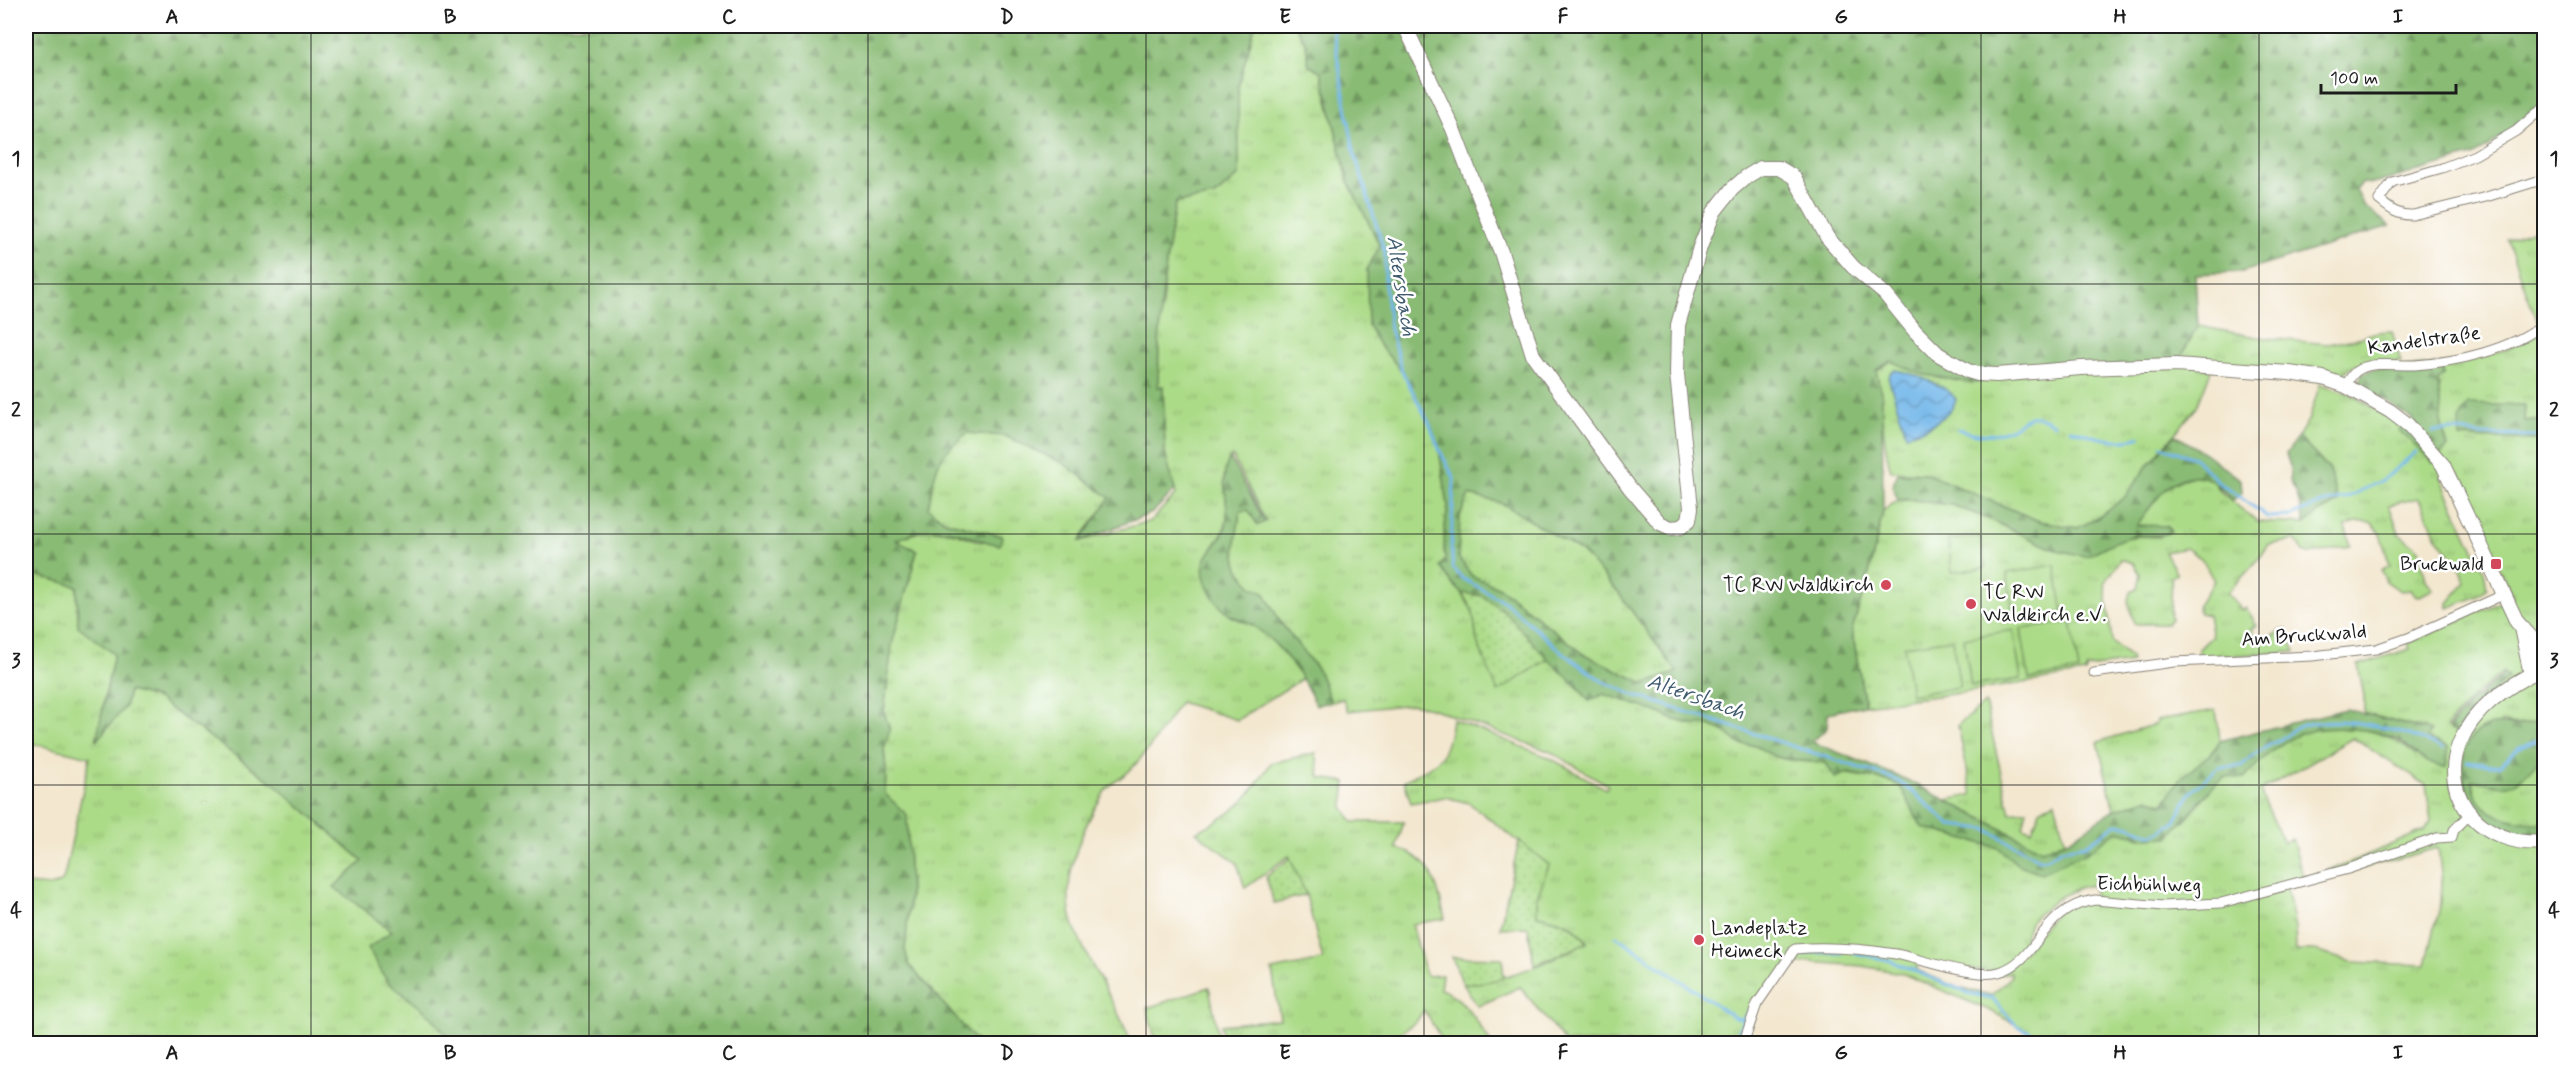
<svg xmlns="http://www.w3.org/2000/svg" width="2570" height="1069" font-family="Mynerve,sans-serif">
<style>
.grass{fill:url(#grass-tufts);stroke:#647c52;stroke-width:1.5;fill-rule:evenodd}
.forest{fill:url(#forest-firs);stroke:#526c48;stroke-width:1.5;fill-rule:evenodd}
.garden{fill:url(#garden-dots);stroke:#647c52;stroke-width:1.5}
.pitch{fill:#acdb88;stroke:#647c52;stroke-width:1.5}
.water{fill:url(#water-waves);stroke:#486a83;stroke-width:1.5}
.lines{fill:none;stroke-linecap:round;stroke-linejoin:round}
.stream{stroke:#74b8ea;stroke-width:3}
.street-casing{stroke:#888276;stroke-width:11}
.secondary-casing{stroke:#888276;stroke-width:16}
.highway-casing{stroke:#888276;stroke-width:20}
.street{stroke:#fff;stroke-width:9}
.secondary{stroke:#fff;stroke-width:14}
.highway{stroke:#fff;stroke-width:18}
.grid{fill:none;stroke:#1c1c1c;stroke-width:1.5;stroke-opacity:0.55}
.poi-dot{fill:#d1495b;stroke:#fff;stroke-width:2}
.labels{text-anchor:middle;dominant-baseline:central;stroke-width:5;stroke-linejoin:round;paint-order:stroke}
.street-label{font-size:20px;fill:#1c1c1c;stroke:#fff}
.poi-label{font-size:20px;fill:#1c1c1c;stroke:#fff;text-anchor:end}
.water-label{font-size:21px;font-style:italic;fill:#3f5a6e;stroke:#fff}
.neatline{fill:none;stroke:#1c1c1c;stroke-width:2}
.grid-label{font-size:20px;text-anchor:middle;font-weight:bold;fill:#1c1c1c}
</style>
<defs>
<pattern id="grass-tufts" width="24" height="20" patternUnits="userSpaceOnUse" patternTransform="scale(1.5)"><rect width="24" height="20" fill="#acdb88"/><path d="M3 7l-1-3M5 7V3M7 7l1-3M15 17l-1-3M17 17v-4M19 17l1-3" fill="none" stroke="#93bb75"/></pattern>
<pattern id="forest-firs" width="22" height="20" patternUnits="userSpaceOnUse" patternTransform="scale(1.5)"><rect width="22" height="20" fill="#89bb74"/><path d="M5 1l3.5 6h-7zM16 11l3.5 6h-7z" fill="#6f975e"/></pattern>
<pattern id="garden-dots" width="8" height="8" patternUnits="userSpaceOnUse" patternTransform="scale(1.5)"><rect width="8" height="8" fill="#acdb88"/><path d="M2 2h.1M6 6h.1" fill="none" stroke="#93bb75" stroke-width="1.8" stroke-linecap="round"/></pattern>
<pattern id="water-waves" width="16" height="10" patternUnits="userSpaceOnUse" patternTransform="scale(1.5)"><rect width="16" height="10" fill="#74b8ea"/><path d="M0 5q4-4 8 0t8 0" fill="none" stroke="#5e95bd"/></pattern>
</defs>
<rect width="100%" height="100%" fill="#fff"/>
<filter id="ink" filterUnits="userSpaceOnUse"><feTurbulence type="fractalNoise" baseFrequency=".0167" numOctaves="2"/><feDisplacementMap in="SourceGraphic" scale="12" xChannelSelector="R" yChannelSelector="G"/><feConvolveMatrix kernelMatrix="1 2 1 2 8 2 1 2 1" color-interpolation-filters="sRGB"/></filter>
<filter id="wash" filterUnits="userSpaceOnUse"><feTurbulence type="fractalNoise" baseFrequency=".008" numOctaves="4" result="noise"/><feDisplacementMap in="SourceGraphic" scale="24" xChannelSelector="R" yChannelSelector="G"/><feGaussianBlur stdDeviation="1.35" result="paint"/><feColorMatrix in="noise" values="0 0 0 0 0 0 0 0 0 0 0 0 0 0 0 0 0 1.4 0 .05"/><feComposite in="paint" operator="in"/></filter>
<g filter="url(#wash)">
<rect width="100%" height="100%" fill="#f3e7cf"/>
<!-- grass -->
<path class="grass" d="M1255,26H1295L1306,44L1309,66L1321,71L1348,181L1380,246L1367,270L1379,345L1402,371L1430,425L1439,449L1448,506L1444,551L1450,581L1462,593L1473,612L1477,642L1498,691L1548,659L1579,689L1589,701L1604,694L1655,711L1672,719L1693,725H1709L1724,731L1741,745H1756C1776,763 1801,761 1826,763L1831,771L1888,781L1900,786L1922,827L1999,848L2017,864L2104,839L2117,831L2146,838L2183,822L2217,782L2225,777L2244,778C2253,768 2263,756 2273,748C2315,717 2376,721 2415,755L2430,731L2364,713V696L2358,665L2410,649L2408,643L2513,597L2452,471L2440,477L2484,571L2487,588L2478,596L2448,608V603L2465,583C2461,562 2453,559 2442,543C2431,530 2428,512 2418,498L2389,505L2399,533L2419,550L2426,580L2433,589L2420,596L2415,595L2411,590L2400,591L2386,581L2381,570L2390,565L2380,534L2372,522C2363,521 2353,521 2345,527L2351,546L2309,554L2303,552L2295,540L2268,545L2260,558L2227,593L2242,610L2246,608L2257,625L2252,629L2256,637L2264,639L2286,629L2295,652L2199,657L2198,650L2212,636L2208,615L2200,613L2197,607L2214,581L2202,559L2186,548L2165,552L2177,574L2171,577C2173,592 2169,604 2171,619L2166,624H2134L2128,601L2130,592L2137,589L2140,574L2133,563L2121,559L2105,583L2112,642L2131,658L2132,662L2087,668L2085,673L1960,693L1865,705L1852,630L1869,574L1883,511L1898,500H1914L1952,505L1989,519L2053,549L2085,556C2094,553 2102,546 2111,542C2127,535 2143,536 2160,537L2166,526H2136L2163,490L2180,480L2197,475L2212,479L2221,492L2257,522L2304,524L2318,513L2338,502L2328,468L2298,437L2309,419L2320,384L2349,393L2404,427L2400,430L2437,456L2448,447L2442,427L2438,380L2443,376V364C2484,359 2508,351 2544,331V419L2524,421L2525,407L2460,438L2544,440V720L2516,725L2502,722L2463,763C2461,809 2500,839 2544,834V1043H2049L1991,1011L1901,973L1862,966L1809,962L1795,965L1789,962L1759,1004L1747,1035L1761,1043H1566L1520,987L1478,1006L1463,984C1506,981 1549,962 1587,942C1574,922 1560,920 1537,915V897L1549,865L1469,803L1445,797L1411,803L1404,781C1440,761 1446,762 1452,719L1548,757L1606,789L1608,785L1551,752L1434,709L1413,704L1348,711L1343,699L1331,702L1318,670L1281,623L1264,593L1252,587L1238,568L1235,548L1240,511L1248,510L1258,525L1266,521L1232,456C1217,477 1229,496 1227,519C1225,536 1208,549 1208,559C1206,582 1212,602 1231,616C1238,620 1246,621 1252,625C1271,635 1290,662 1303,678L1237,720L1180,702C1165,725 1151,748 1132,768C1125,777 1111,782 1105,791C1081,829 1057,885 1075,929C1091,969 1117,1003 1131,1043H978L909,965L905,950L910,894L907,816L885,794L886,770L884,749L889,730L884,712L892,644L917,551L895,540L928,529L956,533L981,542L1001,536L945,521L927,508C937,468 931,461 967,433L1005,436L1063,463L1111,498L1084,533L1081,541L1151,521L1176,494L1165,453L1163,386L1158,387C1158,323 1164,266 1175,203L1215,196L1239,175L1238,86ZM2503,672L2508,678L2481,701L2456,732L2446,727L2474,696ZM2353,738L2426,785L2431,821L2425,830L2358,859L2304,879L2292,839L2284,843L2260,791ZM2438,848L2442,881L2441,902L2426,965L2351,962L2316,951H2296L2295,927L2287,888ZM2092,885L2095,897C2043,903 2046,939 2010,962L2022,945L2031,920L2058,898L2078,888ZM1918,962L2002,974L2011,972V977L1991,995L1958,988L1917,970Z
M2544,227V323L2541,326L2535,316L2507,239Z
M2198,326L2257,337L2328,344L2355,339L2377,332L2392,331L2401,362L2356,365L2338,376L2212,368L2197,407L2145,469L2125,498L2096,519L2078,528L2039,521L1925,473L1891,471C1881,438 1883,404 1876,371L1891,361L1921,374L1971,383L2039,370L2176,365Z
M1469,495L1502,503L1582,552L1617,591L1677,672L1645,684L1584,654L1500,588L1472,576L1457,557L1460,516Z
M35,574L77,586L78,626L114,654L104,700L125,707L129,690L156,698L276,785L363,861L335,887L392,932L369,948L387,981L430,1015L453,1043H26V884L50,886L61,883L64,877L90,757L26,742V575Z
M1985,703L2010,813L2027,810L2023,827L2032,831L2040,810L2055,801L2065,841L2042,850L1946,800L1972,795L1958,725Z
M2216,710L2220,741C2205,765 2178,779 2163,804L2149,798L2114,810L2098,742L2156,724L2157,720Z
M1316,753L1320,778L1346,782L1343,807L1353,822H1404L1396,848C1435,859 1436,885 1445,919L1412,924L1426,976L1442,975L1440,989C1464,996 1478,1023 1491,1043H1444L1424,1010L1416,1022L1385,1043H1224L1221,1025L1280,1019L1272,970L1323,960L1306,895L1289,856L1245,888L1237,863L1196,832C1239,811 1245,802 1271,763Z
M2544,758V823C2523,825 2494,819 2479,802C2475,796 2474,786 2472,779L2503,786L2515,783Z
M1209,987L1220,1043H1156L1147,1008Z"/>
<!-- forest -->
<path class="forest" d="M26,26H1255L1238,86L1239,175L1215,196L1175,203C1164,266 1158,323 1158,387L1163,386L1165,453L1175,490L1152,513L1080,541L1110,498L1063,463L1005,436L967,433C932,460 937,468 928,508L945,521L1002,536L1000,545C977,541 951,526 927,530C917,531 905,536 896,540L917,551L892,644L884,712L890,730L884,749L886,770L885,794L907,815L910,894L905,950L909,965L978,1043H453L430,1015L387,981L368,948L392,931L334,887L363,861L276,785L156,698L129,691L125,707L96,741L114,654L78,626L77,586L35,575H26Z
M1295,26H2544V107L2475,155L2373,184L2363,183L2356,190L2364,206L2390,226L2242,272L2195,274L2198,326L2176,365L2039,370L1971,383L1921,374L1891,361L1876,370L1882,397L1883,511L1869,574L1852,630L1865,705L1828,713L1827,728L1812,742L1907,780L2042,850L2069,840L2114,810L2149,798L2163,804L2181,778L2213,752L2220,741L2346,709L2430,731L2427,738L2449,748L2446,767C2428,767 2416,753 2402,743C2388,734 2369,730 2353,729C2299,724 2280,741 2244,778L2225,777L2217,782L2169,837L2146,838L2117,831L2087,852L2041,873L2017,864L1999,848L1922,827L1900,786L1888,781L1848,773L1835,778L1826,763C1801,760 1776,763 1756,745H1741L1724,731L1709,725H1693L1672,719L1655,711L1604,694L1589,701L1579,688L1532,644L1504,611L1482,597L1462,593L1450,581L1440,566L1445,560L1444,532L1448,506L1439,449L1430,425L1402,371L1379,345L1368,325L1367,270L1380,246L1348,181L1321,71L1309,66L1306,44ZM1469,495L1502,503L1582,552L1617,591L1677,672L1645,684L1584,654L1500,588L1472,576L1458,557L1460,516Z
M2443,364V376L2438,380L2442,427L2448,447L2433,463L2399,430L2413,420L2359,383L2362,373C2384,365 2418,369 2443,364Z
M2468,404L2525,406L2524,421L2544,419V440L2460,438L2459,421Z
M2175,435L2205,453L2241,480L2242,493L2233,500C2226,495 2216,481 2209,479C2176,465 2153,503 2137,525L2167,526L2171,532C2158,538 2147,534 2133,536C2115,539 2102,550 2085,556L2053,549L1989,519L1952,505L1914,500H1898L1892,486L1898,473H1925L2039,521L2077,528L2096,519L2124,498L2145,469Z
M2298,437L2328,468L2338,502L2318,513L2304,524L2297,494L2290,481V466L2286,454Z
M1230,458L1265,522L1258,525L1248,510L1240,511L1235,548L1238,568L1252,587L1264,592L1281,623L1318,670L1331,702L1316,705C1306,684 1295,665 1279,648C1272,640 1263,633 1255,627C1248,621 1238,620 1230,615C1216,605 1200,582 1204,564C1206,551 1223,541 1226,525C1231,501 1217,480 1230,458Z
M2504,674L2508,678L2481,701L2456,733L2448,728L2474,699Z
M2544,720V758L2515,783L2503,786L2472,780C2474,786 2475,793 2478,799C2488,818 2525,824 2544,823V834C2528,836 2505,834 2492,824C2465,803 2446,745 2486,727C2498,722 2506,726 2517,725C2526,724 2536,721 2544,720Z"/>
<!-- garden -->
<path class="garden" d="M1462,593L1482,596L1504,611L1548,659L1498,692L1477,642L1473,612Z
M1519,841L1549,865L1537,897V915C1560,921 1574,922 1587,943L1534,965L1528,927L1500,928Z
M1290,858L1306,895L1274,903L1266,877Z
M1452,957L1502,958L1504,978L1486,982L1463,984Z"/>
<!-- pitch -->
<path class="pitch" d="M1980,536L1986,568L1952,572L1948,540Z
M2055,565L2063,613L2014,620L2007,573Z
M2071,622L2079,671L2029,679L2021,629Z
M2013,630L2021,679L1971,686L1964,638Z
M1952,639L1960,687L1911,695L1904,646Z"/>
<!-- water -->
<path class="water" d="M1895,370C1909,372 1952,387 1956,400C1950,417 1924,431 1906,434L1889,380L1890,373Z"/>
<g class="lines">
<!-- stream -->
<path class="stream" d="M1332,26L1354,152L1385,253V284L1390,329L1402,371L1430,425L1439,449L1454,478L1451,546L1453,568L1462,578L1505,602L1562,652L1602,681L1634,695L1894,779L1908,788L1951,825L1986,829L2039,859L2047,858L2062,849L2086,845L2116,824L2127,825L2153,835L2174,823L2190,793L2218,768L2241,766C2253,754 2264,748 2279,740C2287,735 2294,727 2303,725C2348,714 2403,730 2443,749
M1958,429C1976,436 1996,437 2014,427C2019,424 2025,418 2031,417C2040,416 2047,420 2054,424
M2070,429C2093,436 2116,445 2140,437
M2433,432L2450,430L2477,435L2544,436
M2161,446L2194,458L2221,484L2268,517L2291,516L2322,503L2346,498L2383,480L2416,452
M2467,762L2499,766L2518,748L2544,737
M1616,936L1735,1018L1743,1019L1751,1009
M1855,953L1888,960L1968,993L1992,998L2016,1025L2053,1044
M1797,956L1815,952L1842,953
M1735,1044L1743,1019"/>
</g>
</g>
<g filter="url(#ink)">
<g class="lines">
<!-- street casing -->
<g class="street-casing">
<path id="street" d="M2544,107L2516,131L2475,155L2442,168L2392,182L2379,200C2390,209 2398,216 2413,215L2486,197L2544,179
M2346,386C2349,379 2353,372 2360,369C2375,361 2398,366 2415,365C2455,362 2513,350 2544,323
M2094,673L2174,662L2312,656L2376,649L2408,638L2505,594
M1743,1044L1757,1004L1795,949C1828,946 1863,949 1896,954C1922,959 1976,979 1999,972C2040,960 2040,908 2095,900L2163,906L2221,903L2348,869L2437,838L2452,837L2454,830L2470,814"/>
</g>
<!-- secondary casing -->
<g class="secondary-casing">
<path id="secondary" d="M1405,26L1453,129L1469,171L1501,252L1533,355L1630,488L1660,523L1671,528L1681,527L1689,520L1691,508L1677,374L1678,325L1700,247L1714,212L1732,189L1746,177L1761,168H1779L1794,177L1827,237L1853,267L1885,294L1915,331L1938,354L1968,371L1978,374L1997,375L2081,368L2176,365L2289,373L2323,378L2346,386L2390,411L2407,424L2443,465L2517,622L2537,644L2544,666
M2521,628L2531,674
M2544,668C2511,683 2475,706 2460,742C2436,800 2488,848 2544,842"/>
</g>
<!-- highway casing -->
<g class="highway-casing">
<path id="highway" d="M2537,644L2544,646"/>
</g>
<!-- street -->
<use href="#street" class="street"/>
<!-- secondary -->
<use href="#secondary" class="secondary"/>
<!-- highway -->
<use href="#highway" class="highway"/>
</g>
</g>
<!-- grid -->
<path class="grid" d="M311,26V1044M589,26V1044M868,26V1044M1146,26V1044M1424,26V1044M1702,26V1044M1981,26V1044M2259,26V1044M26,284H2544M26,534H2544M26,785H2544"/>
<!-- markers -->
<g class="poi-dot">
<rect x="2490" y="558" width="12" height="12" rx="3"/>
<circle cx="1886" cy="585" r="6"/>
<circle cx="1971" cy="604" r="6"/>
<circle cx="1699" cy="940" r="6"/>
</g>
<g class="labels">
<!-- street labels -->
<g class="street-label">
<text transform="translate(2424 341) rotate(-8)">Kandelstraße</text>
<text transform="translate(2304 636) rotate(-4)">Am Bruckwald</text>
<text transform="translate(2149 885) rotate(1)">Eichbühlweg</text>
</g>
<!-- poi labels -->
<g class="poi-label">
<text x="2484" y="564">Bruckwald</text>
<text x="1874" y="585">TC RW Waldkirch</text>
<text x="1983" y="592" text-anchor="start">TC RW<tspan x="1983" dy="23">Waldkirch e.V.</tspan></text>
<text x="1711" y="928" text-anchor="start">Landeplatz<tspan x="1711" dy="23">Heimeck</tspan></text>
</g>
<!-- water labels -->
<g class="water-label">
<text transform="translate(1401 286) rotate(81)">Altersbach</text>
<text transform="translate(1696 697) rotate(19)">Altersbach</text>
</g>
</g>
<!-- margin -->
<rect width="2570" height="1069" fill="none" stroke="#fff" stroke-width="66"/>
<!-- scale -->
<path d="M2321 84v9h135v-9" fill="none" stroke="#1c1c1c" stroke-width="3"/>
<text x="2330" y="84" font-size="18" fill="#1c1c1c" stroke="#ffffff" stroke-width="4.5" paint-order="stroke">100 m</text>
<rect x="33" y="33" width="2504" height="1003" class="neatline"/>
<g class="grid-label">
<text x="172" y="23">A</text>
<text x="450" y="23">B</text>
<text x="729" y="23">C</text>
<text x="1007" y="23">D</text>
<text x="1285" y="23">E</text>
<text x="1563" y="23">F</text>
<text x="1841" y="23">G</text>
<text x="2120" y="23">H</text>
<text x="2398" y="23">I</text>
<text x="16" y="165">1</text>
<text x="2554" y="165">1</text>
<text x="16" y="416">2</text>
<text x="2554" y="416">2</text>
<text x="16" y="667">3</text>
<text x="2554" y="667">3</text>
<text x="16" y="917">4</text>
<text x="2554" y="917">4</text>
<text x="172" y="1059">A</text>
<text x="450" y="1059">B</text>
<text x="729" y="1059">C</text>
<text x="1007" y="1059">D</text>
<text x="1285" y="1059">E</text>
<text x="1563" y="1059">F</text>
<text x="1841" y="1059">G</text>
<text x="2120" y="1059">H</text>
<text x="2398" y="1059">I</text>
</g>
</svg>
